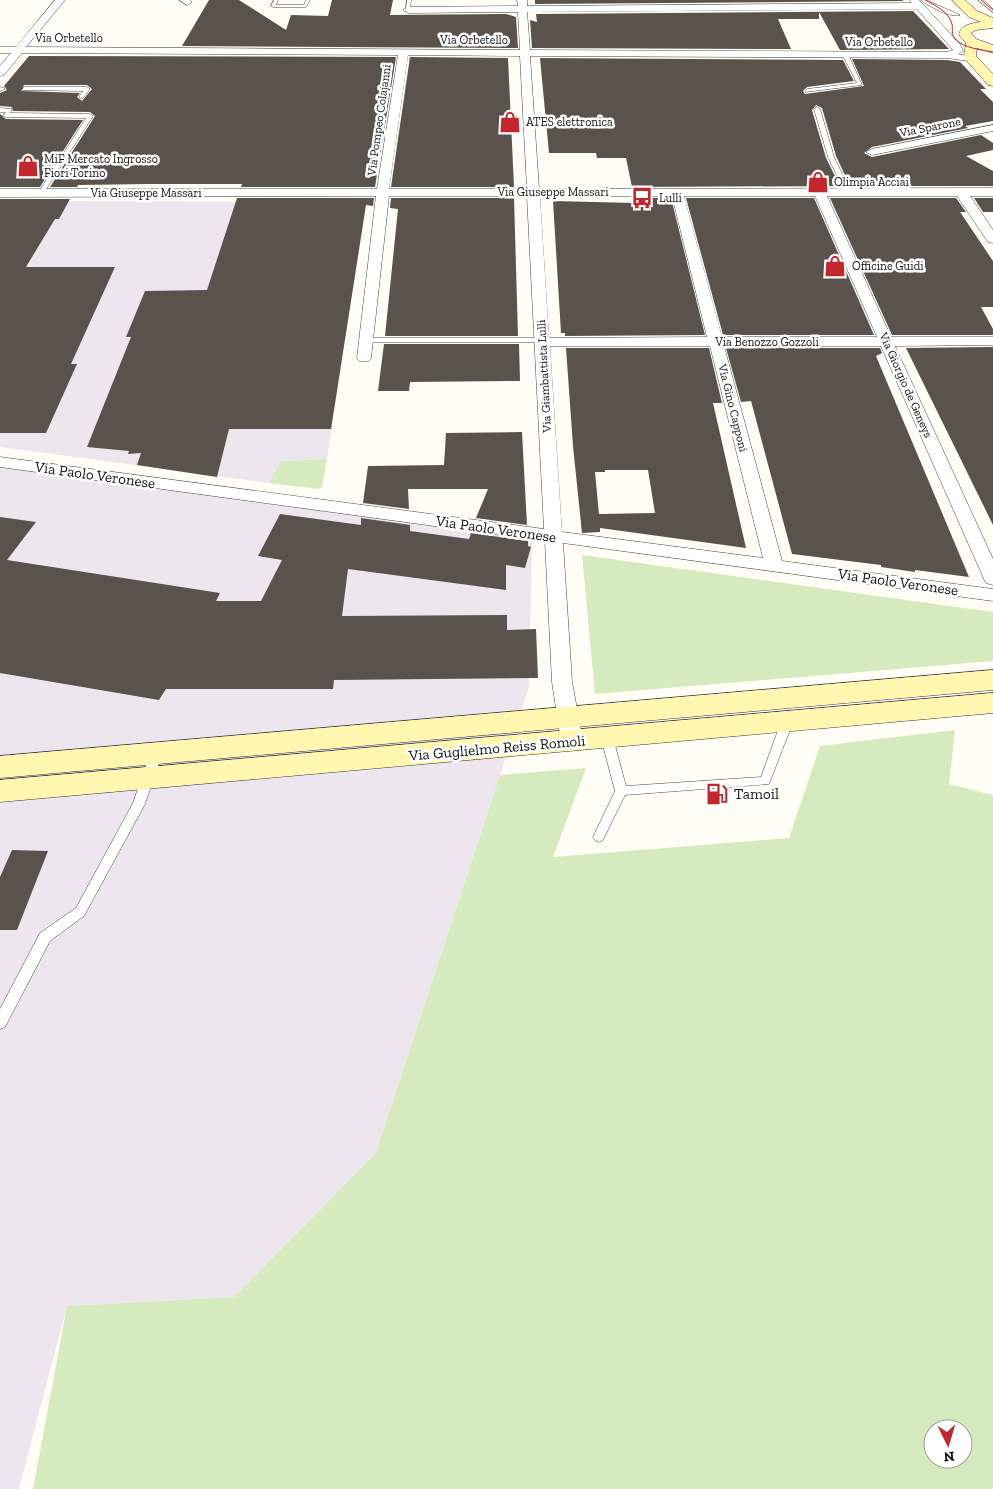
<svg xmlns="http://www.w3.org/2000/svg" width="993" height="1489" font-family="'Zilla Slab',serif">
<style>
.industrial{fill:#eee6ef}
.green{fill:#d5ebbd;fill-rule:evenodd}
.building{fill:#5a524d;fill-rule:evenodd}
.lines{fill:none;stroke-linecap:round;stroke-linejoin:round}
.service-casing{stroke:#444;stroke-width:1}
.minor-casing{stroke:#444;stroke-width:1}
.secondary-casing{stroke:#333;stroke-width:1}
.service{fill:#fff;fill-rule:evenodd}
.minor{fill:#fff;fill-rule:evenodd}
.secondary{fill:#fff6b0;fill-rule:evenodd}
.tram{stroke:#c4262e;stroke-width:1}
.labels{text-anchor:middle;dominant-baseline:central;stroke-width:5;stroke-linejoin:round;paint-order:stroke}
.far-street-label{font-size:12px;fill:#111;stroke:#fff}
.far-poi-label{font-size:12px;fill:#111;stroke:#fff;text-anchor:start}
.street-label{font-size:15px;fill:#111;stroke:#fff}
.poi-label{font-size:15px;fill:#111;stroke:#fff;text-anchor:start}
</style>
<rect width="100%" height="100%" fill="#fffdf5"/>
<!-- industrial -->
<path class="industrial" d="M0,201L366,202L327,459L281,461L269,483L0,447Z
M0,463L532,540L529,687L376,1153L234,1297L67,1306L19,1489H0Z"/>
<!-- green -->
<path class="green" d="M327,459L322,487L318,489L269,483L281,461Z
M582,555L993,612V661L595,694Z
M955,730L949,784L993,795V1489H33L67,1306L234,1297L376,1153L500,775L586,768L553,857L789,838L820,746ZM933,1429H963V1459H933Z"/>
<!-- building -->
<path class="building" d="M209,0H239L286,30L291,15L328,16L332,0H393L390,15L506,14L516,17L518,48L182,46Z
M535,0H902L904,1L535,4Z
M913,11L949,49L840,50L819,12V19H778L791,49L532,48L530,20L537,22L536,14Z
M29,56L396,57L375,187H241L242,184H149L78,185L77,187H50L95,116L90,112L13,111L12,107L0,106V93L7,90L4,86ZM24,85H87L92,89L82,101L77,97L80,93L21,91Z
M410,57L508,58L514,187H391Z
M540,58L843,60L854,81L807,87L803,91L805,94L864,86L852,59L947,60L960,62L986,89H980L993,102V121L965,126L968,128L872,147L864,153L872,157L981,135L993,143V150L966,156L993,171V186H850L836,156L822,108L816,105L812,110L826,158L840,186L632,187L626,158H597L596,153H549Z
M0,114L6,119L83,120L40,187H0Z
M237,198H374L373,206L366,205L331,429H229L217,477L137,465L141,453L128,454L129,451L87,447L131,337H126L145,291L207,290Z
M391,198H514L518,336H385L398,209L390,208Z
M634,198H671L705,335L565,336V333H561L553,201L635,203Z
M686,198H814L874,335H723Z
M830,198H956L966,212H960L993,261V307H981L993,329V335H892Z
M974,198H993V212H983Z
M0,199H70L59,219H55L26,267H115L71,364H77L46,433H0Z
M384,344H519L520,381L410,382L409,391H378Z
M993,347V525L906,348Z
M566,348H709L722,403H713L746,548L600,528V532L582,533L573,446ZM605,470H648L655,513L599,514L595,472H605Z
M726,348H880L882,353L876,356L969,577L915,570V572L881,567V565L792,554L751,401L741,402Z
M522,432L527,525L476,518L488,489H408L409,509L363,503L368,466L444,465L446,433Z
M280,514L361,525V518L410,525V531L469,539L471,533L528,541V546L531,547L525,568L506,565V590L348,569L342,616L507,615V630L536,629L538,678L334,680L333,689H166L159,700L0,673V517L36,522L7,560L220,593L216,601H261L282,560L258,556Z
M12,850L48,851L17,930H0V877Z"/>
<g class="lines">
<!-- service casing -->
<g class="service-casing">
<path id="service" d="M274,0H278L276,5H304L306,0H310L306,7H273L271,6Z
M407,0H411L410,10L408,11L406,10Z
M921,0H926L960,15C950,18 930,7 921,0Z
M978,0H983L993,9V12Z
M845,52L848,54L862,85L805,92L807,89L857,83L842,54Z
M0,87L4,88L5,89L0,91Z
M24,87H87L90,89L82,99L79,97L83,91L22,90Z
M817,107L820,109L834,157L851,192L850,193L845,192L828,157L814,109Z
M0,108L12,109L10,113L90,114L93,116L43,194L38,193L86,118L6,117L3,115L6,112H0Z
M364,338H542L546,340L542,342H364Z
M787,718L793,722L769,784L625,795L603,840L599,842L595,840L593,837L615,791L601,738L603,735H611L613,738L626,786L761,777L781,722Z
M156,750L160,751L162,754L145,804L84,916L50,941L5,1027L0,1029V1009L40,933L76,908L133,803L150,754L152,751Z"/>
</g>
<!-- minor casing -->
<g class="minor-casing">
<path id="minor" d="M55,0H65L26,47L520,50L518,12L408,13L403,10L408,7L518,6L517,0H527V6L912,3L909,0H919L960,44L963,51L958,54L976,58V62L947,58L530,56L539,189L993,188V196H970L993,230V243L988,242L957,196H827L891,337H993V345L895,346L993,559V585L986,583L984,579L881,346H724L782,561L993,589V601L563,543L572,682L583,741L579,747L572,749L565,747L561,741L552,682L545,541L0,467V457L544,529L527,196H389L371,358L369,361H359L357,358L376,196L0,197V189H377L398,55L22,53L4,75L0,76V66L11,53H0V47H16ZM917,9L953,50L947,52L530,50L527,12ZM408,55L520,56L527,189H389ZM540,196H672L707,337L549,338ZM684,196H815L877,337H722ZM550,346H710L763,558L562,532Z
M179,0H190L192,2L187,5Z
M993,125V131L872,155L866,152L872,149Z"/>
</g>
<!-- secondary casing -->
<g class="secondary-casing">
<path id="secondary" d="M952,0H965L977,11L993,18V28L976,30L971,33L976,39L993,45V53L977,48L976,56L993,74V86L988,85L966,60L964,56L966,43L959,35C960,25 972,23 981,22L969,17Z
M993,670V690L0,778V756Z
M993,693V713L0,802V780Z"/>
</g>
<!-- service -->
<use href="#service" class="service"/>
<!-- minor -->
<use href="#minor" class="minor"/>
<!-- secondary -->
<use href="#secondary" class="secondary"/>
<!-- tram -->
<path class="tram" d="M925,0C935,5 949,12 952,24C953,29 951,34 955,39C964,48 981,50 993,52
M981,0L993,10"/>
</g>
<!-- icons -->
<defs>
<g id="shop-bare" transform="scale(1.725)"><path d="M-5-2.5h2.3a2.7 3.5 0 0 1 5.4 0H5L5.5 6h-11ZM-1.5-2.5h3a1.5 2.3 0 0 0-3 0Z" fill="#c4262e" stroke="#fff" stroke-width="2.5" paint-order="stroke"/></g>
<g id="bus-bare" transform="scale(1.725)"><path d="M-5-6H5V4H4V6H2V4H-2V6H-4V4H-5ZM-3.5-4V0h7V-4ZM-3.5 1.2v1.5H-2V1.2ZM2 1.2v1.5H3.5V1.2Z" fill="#c4262e" stroke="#fff" stroke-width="2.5" paint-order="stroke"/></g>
<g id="fuel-bare" transform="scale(1.725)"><path d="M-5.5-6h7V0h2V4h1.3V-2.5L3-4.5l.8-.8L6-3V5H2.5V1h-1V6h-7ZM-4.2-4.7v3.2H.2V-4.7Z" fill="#c4262e" stroke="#fff" stroke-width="2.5" paint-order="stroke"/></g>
</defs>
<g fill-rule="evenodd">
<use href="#shop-bare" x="510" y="122"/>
<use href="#shop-bare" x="28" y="166"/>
<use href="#shop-bare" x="818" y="182"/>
<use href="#bus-bare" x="642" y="198"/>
<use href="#shop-bare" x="835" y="266"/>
<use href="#fuel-bare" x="717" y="794"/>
</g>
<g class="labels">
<!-- far-street labels -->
<g class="far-street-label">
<text x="69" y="38">Via Orbetello</text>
<text x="474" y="40">Via Orbetello</text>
<text x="879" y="42">Via Orbetello</text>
<text transform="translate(379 120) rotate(-82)">Via Pompeo Colajanni</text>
<text transform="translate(930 127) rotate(-11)">Via Sparone</text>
<text x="553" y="192">Via Giuseppe Massari</text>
<text x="146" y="193">Via Giuseppe Massari</text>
<text x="767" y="342">Via Benozzo Gozzoli</text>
<text transform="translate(544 376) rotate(-93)">Via Giambattista Lulli</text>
<text transform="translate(906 385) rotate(66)">Via Giorgio de Geneys</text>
<text transform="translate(733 408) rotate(76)">Via Gino Capponi</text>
</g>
<!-- far-poi labels -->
<g class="far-poi-label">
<text x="526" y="122">ATES elettronica</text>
<text x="44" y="159">MiF Mercato Ingrosso<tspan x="44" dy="14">Fiori Torino</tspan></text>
<text x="834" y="182">Olimpia Acciai</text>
<text x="659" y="198">Lulli</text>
<text x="852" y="266">Officine Guidi</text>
</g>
<!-- street labels -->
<g class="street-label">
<text transform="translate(95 475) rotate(8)">Via Paolo Veronese</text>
<text transform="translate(496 529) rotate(8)">Via Paolo Veronese</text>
<text transform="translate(898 582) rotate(8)">Via Paolo Veronese</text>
<text transform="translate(497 748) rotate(-5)">Via Guglielmo Reiss Romoli</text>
</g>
<!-- poi labels -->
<g class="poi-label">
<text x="734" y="794">Tamoil</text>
</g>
</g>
<!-- north arrow -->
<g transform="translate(948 1444) rotate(175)"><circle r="24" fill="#ffffff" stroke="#a0a0a0"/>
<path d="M0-4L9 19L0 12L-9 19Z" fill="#c4262e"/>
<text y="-8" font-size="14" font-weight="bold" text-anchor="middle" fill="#111111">N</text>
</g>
</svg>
